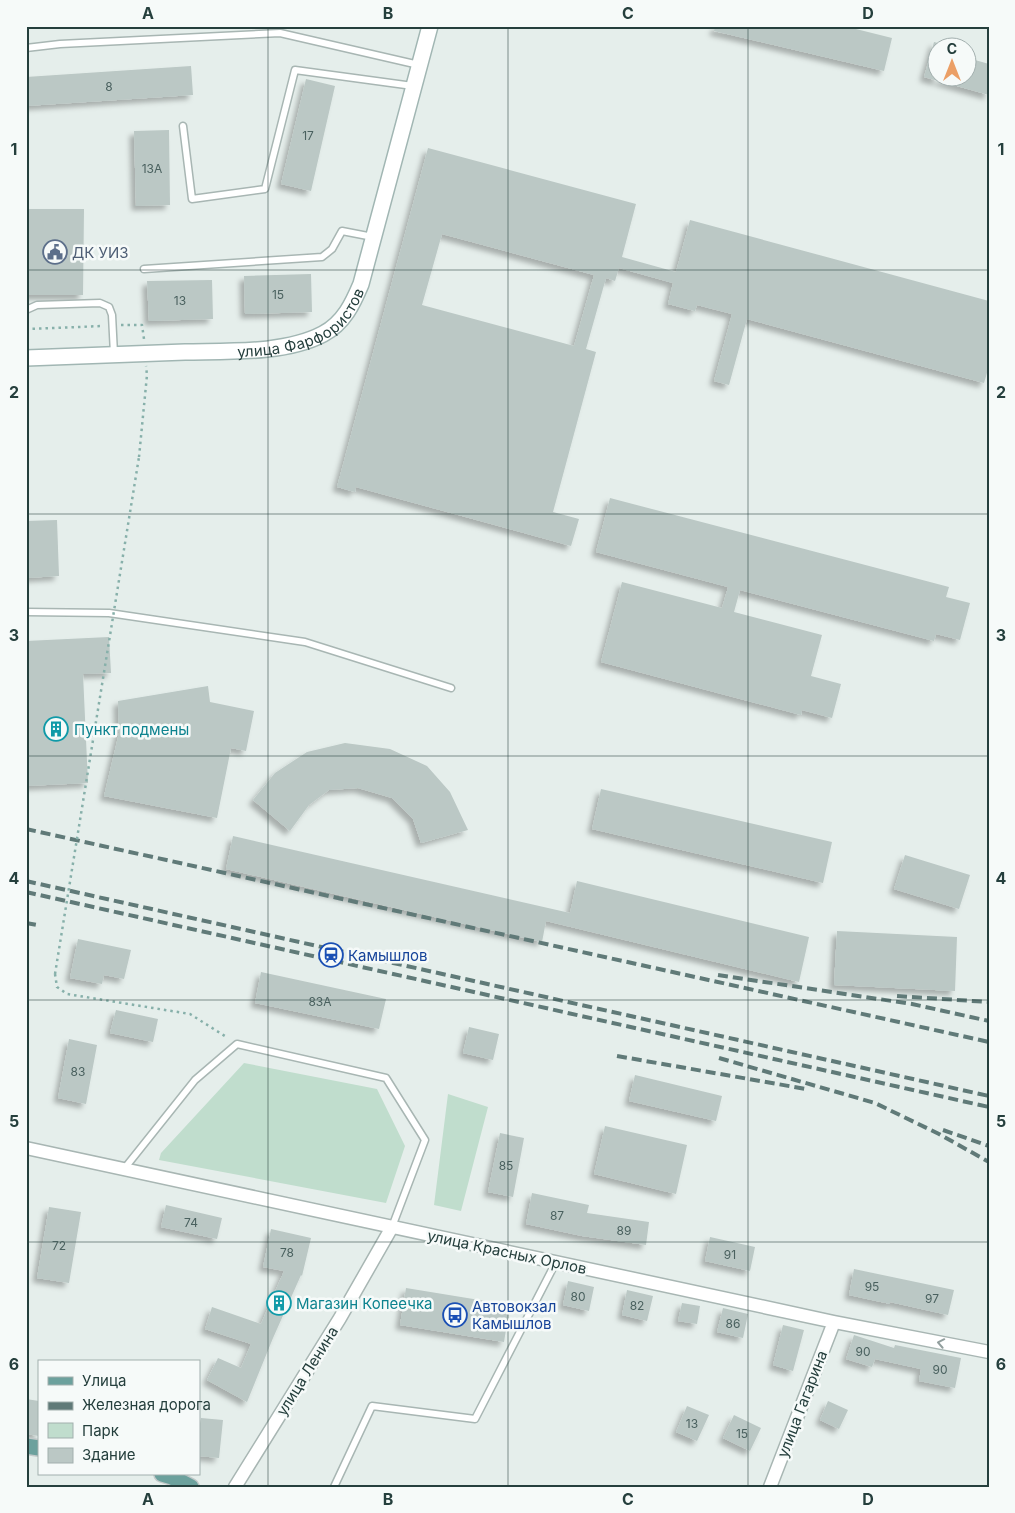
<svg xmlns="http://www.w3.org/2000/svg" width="1015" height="1513" font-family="Inter,sans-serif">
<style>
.green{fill:#c0ddcd}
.building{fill:#bbc8c5;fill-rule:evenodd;filter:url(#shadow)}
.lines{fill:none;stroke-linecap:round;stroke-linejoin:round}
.lane-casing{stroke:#a8b6b3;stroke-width:9}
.street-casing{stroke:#a8b6b3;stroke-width:15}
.secondary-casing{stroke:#a1b6b3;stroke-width:18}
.primary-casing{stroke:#c2c9c9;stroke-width:18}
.path{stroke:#87b0aa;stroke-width:2.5;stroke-dasharray:2.5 4;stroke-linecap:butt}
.lane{stroke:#fff;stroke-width:6}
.street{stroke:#fff;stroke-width:12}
.secondary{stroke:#fff;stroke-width:15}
.primary{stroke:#6ca19d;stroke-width:15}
.rail{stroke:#607a78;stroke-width:4;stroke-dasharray:10 5;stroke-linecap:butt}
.path-bridge{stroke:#87b0aa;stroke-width:2.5;stroke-dasharray:2.5 4;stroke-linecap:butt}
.oneway{stroke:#929f9e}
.grid{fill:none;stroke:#253f3d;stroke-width:1;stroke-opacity:0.55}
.labels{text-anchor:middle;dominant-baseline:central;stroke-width:5;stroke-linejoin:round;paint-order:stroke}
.number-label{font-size:12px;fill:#4a615f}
.service-label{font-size:15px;fill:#4e5e75;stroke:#f6faf9;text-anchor:start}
.street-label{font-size:15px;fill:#253f3d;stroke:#f6faf9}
.culture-label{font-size:15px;fill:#0d838f;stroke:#f6faf9;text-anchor:start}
.transit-label{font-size:15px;fill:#164399;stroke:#f6faf9;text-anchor:start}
.neatline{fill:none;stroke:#253f3d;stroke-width:2}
.grid-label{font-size:16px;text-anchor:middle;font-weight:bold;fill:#253f3d}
</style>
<defs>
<filter id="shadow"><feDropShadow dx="-4.5" dy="4.5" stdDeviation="2.5" flood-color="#0004"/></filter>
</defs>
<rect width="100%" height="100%" fill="#e5eeeb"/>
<!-- green -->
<path class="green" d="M244,1063L377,1089L405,1146L386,1203L159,1160L161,1153Z
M448,1094L488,1107L461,1211L434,1205Z"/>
<!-- building -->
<path class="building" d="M715,26H844L892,38L884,71L714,31Z
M934,42L938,43V81L924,77Z
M968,58L989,64V95L939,81L940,78H968Z
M191,66L193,95L26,106V77Z
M306,79L335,86L311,191L281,184Z
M169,130L170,205L136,206L134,131Z
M428,148L636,204L622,257L676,272L690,220L989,301V366L984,383L747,319L729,385L714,381L732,314L697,305L695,311L668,304L673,283L619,268L615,281L606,278L586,349L596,352L553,512L579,519L571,546L356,487L355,492L337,487ZM442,234L594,275L574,346L422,305Z
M26,209H84L83,295H26Z
M311,274L312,312L245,314L244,276Z
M212,280L213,319L149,321L147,281Z
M610,498L949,587L946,597L970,603L960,640L936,634L934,641L740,590L734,612L822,635L811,676L841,684L832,718L802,710L801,715L601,662L622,582L722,608L728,587L596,552Z
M57,520L59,576L26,578V521Z
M109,637L111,673L83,674L88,783L26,786V641Z
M208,686L210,702L254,711L246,751L231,748L217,818L104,796L119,733L118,701Z
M345,743L390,749L427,766L450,792L468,830L421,843L413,819L392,798L358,788L329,790L309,805L290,831L253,800L275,773L307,752Z
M601,789L832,842L823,883L592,829Z
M233,836L570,913L577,881L809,937L799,982L546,921L542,942L226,869Z
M905,855L970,875L959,909L894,889Z
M837,931L957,937L955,991L834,985Z
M78,939L131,950L124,979L104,975L102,984L70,978Z
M261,972L386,999L379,1029L255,1003Z
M116,1010L158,1019L153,1042L110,1033Z
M469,1027L499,1034L493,1060L463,1053Z
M69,1039L97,1045L86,1104L58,1098Z
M635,1075L722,1096L716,1121L629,1101Z
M605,1126L687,1145L676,1194L594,1174Z
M500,1133L524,1138L513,1197L488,1192Z
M532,1193L589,1205L587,1213L649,1222L646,1245L582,1236L526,1224Z
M166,1205L222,1218L217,1239L161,1227Z
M49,1207L81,1212L69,1283L37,1278Z
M271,1229L311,1238L302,1276L301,1275L273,1338L247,1402L207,1380L218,1358L241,1368L251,1344L205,1329L212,1307L261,1324L284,1271L263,1267Z
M710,1237L755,1247L750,1271L705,1261Z
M854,1269L954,1290L948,1315L890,1302V1304L849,1295Z
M568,1281L594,1287L589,1311L563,1305Z
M406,1288L510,1305L504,1342L400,1325Z
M627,1290L653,1296L647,1321L622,1315Z
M682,1303L700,1306L697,1324L678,1321Z
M723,1308L748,1314L743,1338L717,1332Z
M783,1325L804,1330L793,1371L773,1365Z
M854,1335L894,1348L895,1345L961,1358L955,1388L919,1381L921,1369L875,1359L872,1367L846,1359Z
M26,1399L39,1401V1436L26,1434Z
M828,1401L848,1410L839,1429L820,1420Z
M687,1406L709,1415L697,1441L676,1432Z
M734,1415L761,1428L750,1451L723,1438Z
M201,1418L223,1420L219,1458L199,1456V1429Z"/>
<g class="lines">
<!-- lane casing -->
<g class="lane-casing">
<path id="lane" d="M26,48L60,44L280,33L419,65
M183,126L192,199L265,189L295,70L413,86
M144,269L322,257L332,249L342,231L373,237
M26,310L37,305L100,303L109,307L112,315L114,354
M26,612L109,613L305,642L451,688
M124,1169L195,1080L237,1044L386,1078L425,1140L392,1227
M334,1487L372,1406L475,1419L556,1262"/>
</g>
<!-- street casing -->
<g class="street-casing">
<path id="street" d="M26,1148L834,1322L989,1352
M235,1487L340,1318L392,1227
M770,1487L834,1322"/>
</g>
<!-- secondary casing -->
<g class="secondary-casing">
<g id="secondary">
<path id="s1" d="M26,358C79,356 132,354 185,352C228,351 285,354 323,334C344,323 353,303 361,284L430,26"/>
</g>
</g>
<!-- primary casing -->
<g class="primary-casing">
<path id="primary" d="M26,1446L39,1448
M162,1474L172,1477L191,1487"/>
</g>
<!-- path -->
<path class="path" d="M121,325H142L144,339
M26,329L103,326
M139,457L147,375L146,366
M55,974L57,987L67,994L190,1014L228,1038"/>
<!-- lane -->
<use href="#lane" class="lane"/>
<!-- street -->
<use href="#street" class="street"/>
<!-- secondary -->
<use href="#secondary" class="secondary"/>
<!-- primary -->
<use href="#primary" class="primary"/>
<!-- rail -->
<path class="rail" d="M26,829L989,1042
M26,881L989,1096
M26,892L989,1107
M26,923L37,925
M718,975L912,1004L989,1021
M897,996L989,1002
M617,1056L806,1089
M719,1058L875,1103L939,1134L989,1162
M943,1130L989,1146"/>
<!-- path-bridge -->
<path class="path-bridge" d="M55,974L139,457"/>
</g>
<!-- one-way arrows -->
<defs><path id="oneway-chevron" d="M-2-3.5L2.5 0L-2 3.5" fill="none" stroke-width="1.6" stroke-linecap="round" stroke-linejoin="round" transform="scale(1.25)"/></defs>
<use class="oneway" href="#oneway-chevron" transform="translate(941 1343) rotate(-169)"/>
<!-- grid -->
<path class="grid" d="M268,26V1487M508,26V1487M748,26V1487M26,270H989M26,514H989M26,756H989M26,1000H989M26,1242H989"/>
<!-- icons -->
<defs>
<g id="civic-ring" transform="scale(1.25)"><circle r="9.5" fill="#f6faf9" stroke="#5c6f8a" stroke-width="1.5"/><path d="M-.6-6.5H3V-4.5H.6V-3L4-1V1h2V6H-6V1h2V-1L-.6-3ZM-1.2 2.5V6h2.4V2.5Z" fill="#5c6f8a"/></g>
<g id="building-ring" transform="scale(1.25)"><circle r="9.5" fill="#f6faf9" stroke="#0f9aa8" stroke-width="1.5"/><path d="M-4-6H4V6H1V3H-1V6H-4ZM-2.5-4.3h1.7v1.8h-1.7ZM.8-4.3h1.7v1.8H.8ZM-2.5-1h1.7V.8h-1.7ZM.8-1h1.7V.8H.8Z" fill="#0f9aa8"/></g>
<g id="station-ring" transform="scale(1.25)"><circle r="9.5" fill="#f6faf9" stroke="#1a4fb4" stroke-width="1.5"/><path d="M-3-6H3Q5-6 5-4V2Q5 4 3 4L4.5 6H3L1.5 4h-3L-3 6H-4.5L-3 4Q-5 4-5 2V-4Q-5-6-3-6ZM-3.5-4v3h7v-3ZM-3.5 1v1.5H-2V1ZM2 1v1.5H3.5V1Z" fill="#1a4fb4"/></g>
<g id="bus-ring" transform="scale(1.25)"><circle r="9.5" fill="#f6faf9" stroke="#1a4fb4" stroke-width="1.5"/><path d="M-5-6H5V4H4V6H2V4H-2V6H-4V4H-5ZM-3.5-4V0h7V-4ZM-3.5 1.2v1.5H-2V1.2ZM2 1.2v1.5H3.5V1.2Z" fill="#1a4fb4"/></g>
</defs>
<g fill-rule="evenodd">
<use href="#civic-ring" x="55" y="252"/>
<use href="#building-ring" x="56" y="729"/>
<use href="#station-ring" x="331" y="955"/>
<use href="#building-ring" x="279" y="1303"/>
<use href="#bus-ring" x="455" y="1315"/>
</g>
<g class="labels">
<!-- number labels -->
<g class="number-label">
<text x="109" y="86">8</text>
<text x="308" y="135">17</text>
<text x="152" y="168">13А</text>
<text x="278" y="294">15</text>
<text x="180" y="300">13</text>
<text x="320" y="1001">83А</text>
<text x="78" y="1071">83</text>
<text x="506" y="1165">85</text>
<text x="557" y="1215">87</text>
<text x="191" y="1222">74</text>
<text x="624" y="1230">89</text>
<text x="59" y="1245">72</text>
<text x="287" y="1252">78</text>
<text x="730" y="1254">91</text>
<text x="872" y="1286">95</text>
<text x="578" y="1296">80</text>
<text x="932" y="1298">97</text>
<text x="637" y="1305">82</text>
<text x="733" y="1323">86</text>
<text x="863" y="1351">90</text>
<text x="940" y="1369">90</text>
<text x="692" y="1423">13</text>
<text x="742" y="1433">15</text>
</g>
<!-- service labels -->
<g class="service-label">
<text x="72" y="252">ДК УИЗ</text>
</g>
<!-- street labels -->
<g class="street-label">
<text stroke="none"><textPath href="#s1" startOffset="285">улица Фарфористов</textPath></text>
<text transform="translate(507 1252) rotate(12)">улица Красных Орлов</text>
<text transform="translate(307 1371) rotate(-58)">улица Ленина</text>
<text transform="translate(802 1404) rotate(-69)">улица Гагарина</text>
</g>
<!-- culture labels -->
<g class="culture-label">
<text x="74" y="729">Пункт подмены</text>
<text x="296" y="1303">Магазин Копеечка</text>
</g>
<!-- transit labels -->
<g class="transit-label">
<text x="348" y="955">Камышлов</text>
<text x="472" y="1306">Автовокзал<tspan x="472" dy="17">Камышлов</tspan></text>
</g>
</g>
<!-- border -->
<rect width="1015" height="1513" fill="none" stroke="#f6faf9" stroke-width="55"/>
<!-- legend -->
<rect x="38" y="1360" width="162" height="115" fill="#f6faf9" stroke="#a2afae"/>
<rect x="48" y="1377" width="25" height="8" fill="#6ca19d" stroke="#a2afae"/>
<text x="82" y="1386" font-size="15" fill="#253f3d">Улица</text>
<rect x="48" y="1402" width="25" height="8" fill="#607a78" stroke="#a2afae"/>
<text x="82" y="1410" font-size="15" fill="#253f3d">Железная дорога</text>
<rect x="48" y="1423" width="25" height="15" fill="#c0ddcd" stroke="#a2afae"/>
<text x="82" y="1436" font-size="15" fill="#253f3d">Парк</text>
<rect x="48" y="1448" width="25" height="15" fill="#bbc8c5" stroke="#a2afae"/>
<text x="82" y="1460" font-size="15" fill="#253f3d">Здание</text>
<!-- north arrow -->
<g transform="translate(952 62)"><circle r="24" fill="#f6faf9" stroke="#a2afae"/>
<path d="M0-4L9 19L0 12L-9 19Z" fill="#eb9f66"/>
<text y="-8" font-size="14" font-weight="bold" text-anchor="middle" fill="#253f3d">С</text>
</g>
<rect x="28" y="28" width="960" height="1458" class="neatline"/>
<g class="grid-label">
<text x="148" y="19">A</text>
<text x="388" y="19">B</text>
<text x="628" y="19">C</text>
<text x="868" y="19">D</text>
<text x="14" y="155">1</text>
<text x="1001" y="155">1</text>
<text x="14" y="398">2</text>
<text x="1001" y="398">2</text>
<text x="14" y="641">3</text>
<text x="1001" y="641">3</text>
<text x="14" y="884">4</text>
<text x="1001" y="884">4</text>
<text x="14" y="1127">5</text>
<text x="1001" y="1127">5</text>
<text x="14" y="1370">6</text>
<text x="1001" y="1370">6</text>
<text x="148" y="1505">A</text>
<text x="388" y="1505">B</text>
<text x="628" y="1505">C</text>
<text x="868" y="1505">D</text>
</g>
</svg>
